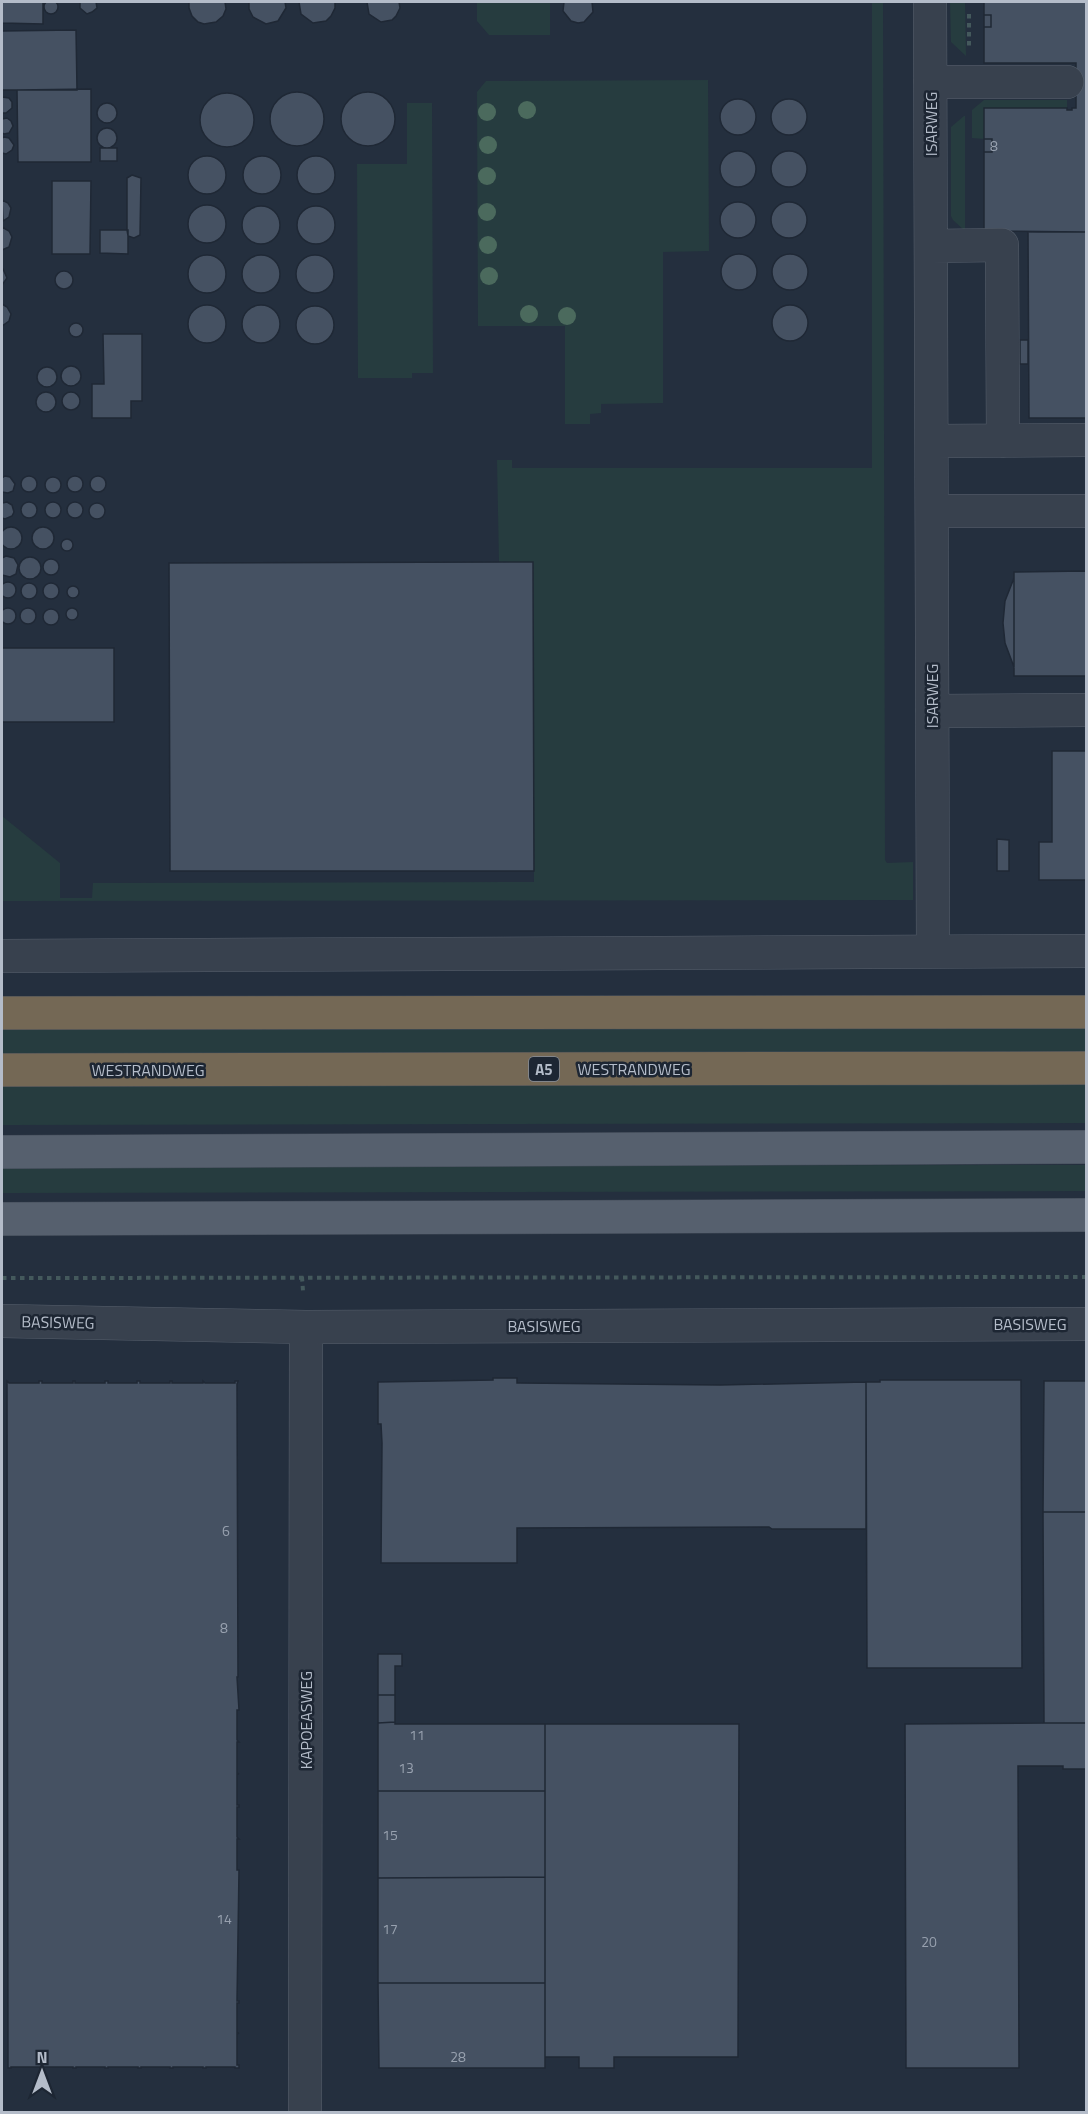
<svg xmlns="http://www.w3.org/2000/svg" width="1088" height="2114" font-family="'Titillium Web',sans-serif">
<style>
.green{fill:#263c3f}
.building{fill:#455162;stroke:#1f2835;stroke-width:1.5}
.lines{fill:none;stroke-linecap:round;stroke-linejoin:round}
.minor-casing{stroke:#565f6c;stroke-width:34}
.major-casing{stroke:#414a57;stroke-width:34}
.highway-casing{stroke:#434c59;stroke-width:34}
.path{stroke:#44595c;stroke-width:4;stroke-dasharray:4.5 4.5;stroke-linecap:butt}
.minor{stroke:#38414e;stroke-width:33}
.major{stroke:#56606e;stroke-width:33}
.highway{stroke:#746855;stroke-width:33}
.tree{fill:#4b6a5d}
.labels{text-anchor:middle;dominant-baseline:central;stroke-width:5;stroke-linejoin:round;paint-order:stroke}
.number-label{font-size:14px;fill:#98a1af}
.shield{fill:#1d2633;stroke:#878f9c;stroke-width:1.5}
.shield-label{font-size:15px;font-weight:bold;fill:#b4bcc9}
.street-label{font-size:16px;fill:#b4bcc9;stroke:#1d2633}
</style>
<rect width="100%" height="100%" fill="#242f3e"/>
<!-- green -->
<path class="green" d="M477,2H550V35H489L477,21Z
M872,2H883L885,860L887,863L913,862V900L2,901V816L60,863V898H92L93,883L534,882L533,563L499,562L497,460H512V468H872Z
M950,2H965L966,56L951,42Z
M708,80L709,251L663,252V403L601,404V413L590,414V424H565V326H478L477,92L486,81Z
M984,100H1067V108H984V139L972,138V110Z
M407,103H432L433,373H412V378H358L357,164H407Z
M964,116H965V231L953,220L951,216V127Z
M1086,1021V1123L2,1125V1029Z
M1086,1165V1191L2,1193V1166Z"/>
<!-- building -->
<path class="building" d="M44 7a7 7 0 1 1 14 0a7 7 0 1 1-14 0Z
M2,2H43V24L2,23Z
M80,2H96L97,8L92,12L87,14L80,8Z
M189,2H225L226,9L223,16L216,22L204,24L198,22L192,16L189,8Z
M249,2H285L286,8L278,21L266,24L253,17L249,9Z
M299,2H335V8L331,16L326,21L313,23L301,14Z
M367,2H399L400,8L396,16L392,20L381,22L369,14Z
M564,2H592L593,12L584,22L578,23L571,21L563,11Z
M984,2H1086V232L984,231V152H992V139H984V108H1067V110H1072V108H1076V63H984V27H991V15H984Z
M984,15H991V27H984Z
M76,30L77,90H2V31Z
M91,89V162H18L17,90Z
M270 119a27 27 0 1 1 54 0a27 27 0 1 1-54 0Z
M341 119a27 27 0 1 1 54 0a27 27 0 1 1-54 0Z
M200 120a27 27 0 1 1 54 0a27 27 0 1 1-54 0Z
M2,97L9,98L12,102V108L6,113H2Z
M720 117a18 18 0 1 1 36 0a18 18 0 1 1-36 0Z
M771 117a18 18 0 1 1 36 0a18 18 0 1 1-36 0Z
M97 113a10 10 0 1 1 20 0a10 10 0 1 1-20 0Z
M7,118L11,121L13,126L9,133L4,134L2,133V119Z
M97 138a10 10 0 1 1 20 0a10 10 0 1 1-20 0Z
M4,137L9,138L14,145L12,150L6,154L2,153V138Z
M984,139H992V152H984Z
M100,148H117V161H100Z
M771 169a18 18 0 1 1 36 0a18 18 0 1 1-36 0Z
M720 169a18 18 0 1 1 36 0a18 18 0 1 1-36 0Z
M188 175a19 19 0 1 1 38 0a19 19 0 1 1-38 0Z
M243 175a19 19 0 1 1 38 0a19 19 0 1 1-38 0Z
M297 175a19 19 0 1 1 38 0a19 19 0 1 1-38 0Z
M132,175L141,178L140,235L134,238L128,236L127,230V178Z
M52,181H91L90,254H52Z
M2,200L8,203L11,208L9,217L3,221Z
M720 220a18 18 0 1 1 36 0a18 18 0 1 1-36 0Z
M771 220a18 18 0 1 1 36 0a18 18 0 1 1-36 0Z
M188 224a19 19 0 1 1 38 0a19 19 0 1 1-38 0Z
M297 225a19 19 0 1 1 38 0a19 19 0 1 1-38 0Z
M242 225a19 19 0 1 1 38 0a19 19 0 1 1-38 0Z
M2,227L9,231L12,237L9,247L2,250Z
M100,230H128V254L100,253Z
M1028,232H1086V418H1029Z
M721 272a18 18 0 1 1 36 0a18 18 0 1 1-36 0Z
M772 272a18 18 0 1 1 36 0a18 18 0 1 1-36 0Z
M188 274a19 19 0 1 1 38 0a19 19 0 1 1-38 0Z
M296 274a19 19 0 1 1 38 0a19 19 0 1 1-38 0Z
M242 274a19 19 0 1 1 38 0a19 19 0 1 1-38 0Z
M3,269L7,278L2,285V269Z
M55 280a9 9 0 1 1 18 0a9 9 0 1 1-18 0Z
M2,304L7,307L11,314L9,321L2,326Z
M772 323a18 18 0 1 1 36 0a18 18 0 1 1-36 0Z
M188 324a19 19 0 1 1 38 0a19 19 0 1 1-38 0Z
M242 324a19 19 0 1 1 38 0a19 19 0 1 1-38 0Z
M296 325a19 19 0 1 1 38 0a19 19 0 1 1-38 0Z
M69 330a7 7 0 1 1 14 0a7 7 0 1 1-14 0Z
M103,334H142V401H131V418H92V384H104Z
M1020,340H1028V364H1020Z
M61 376a10 10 0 1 1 20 0a10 10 0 1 1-20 0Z
M37 377a10 10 0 1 1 20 0a10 10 0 1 1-20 0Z
M36 402a10 10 0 1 1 20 0a10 10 0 1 1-20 0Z
M62 401a9 9 0 1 1 18 0a9 9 0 1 1-18 0Z
M90 484a8 8 0 1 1 16 0a8 8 0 1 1-16 0Z
M21 484a8 8 0 1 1 16 0a8 8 0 1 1-16 0Z
M67 484a8 8 0 1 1 16 0a8 8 0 1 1-16 0Z
M5,476L10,477L15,484L13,491L8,493L2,492V478Z
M45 485a8 8 0 1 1 16 0a8 8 0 1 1-16 0Z
M45 510a8 8 0 1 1 16 0a8 8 0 1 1-16 0Z
M21 510a8 8 0 1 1 16 0a8 8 0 1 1-16 0Z
M67 510a8 8 0 1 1 16 0a8 8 0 1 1-16 0Z
M7,502L12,505L14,512L12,516L5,519L2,518V503Z
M89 511a8 8 0 1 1 16 0a8 8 0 1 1-16 0Z
M32 538a11 11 0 1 1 22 0a11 11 0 1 1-22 0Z
M0 538a11 11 0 1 1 22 0a11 11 0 1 1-22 0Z
M61 545a6 6 0 1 1 12 0a6 6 0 1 1-12 0Z
M6,556L14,558L18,565L16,574L10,577L2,575V558Z
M19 568a11 11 0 1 1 22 0a11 11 0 1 1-22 0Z
M43 567a8 8 0 1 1 16 0a8 8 0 1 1-16 0Z
M533,562L534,871H170L169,563Z
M1086,571V676H1014V572Z
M1014,578V667L1005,643L1003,623L1005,601Z
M0 590a8 8 0 1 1 16 0a8 8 0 1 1-16 0Z
M21 591a8 8 0 1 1 16 0a8 8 0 1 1-16 0Z
M43 591a8 8 0 1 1 16 0a8 8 0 1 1-16 0Z
M67 592a6 6 0 1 1 12 0a6 6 0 1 1-12 0Z
M20 616a8 8 0 1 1 16 0a8 8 0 1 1-16 0Z
M66 614a6 6 0 1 1 12 0a6 6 0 1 1-12 0Z
M0 616a8 8 0 1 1 16 0a8 8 0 1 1-16 0Z
M43 617a8 8 0 1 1 16 0a8 8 0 1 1-16 0Z
M2,648H114V722H2Z
M1052,751H1086V880H1039V842H1052Z
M997,839L1009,840V871H997Z
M493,1378H517V1383H520L720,1385L866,1382V1529H772L769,1527L517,1528V1563H381L382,1443L381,1424H378V1382L493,1380Z
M880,1380H1021L1022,1668H867L866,1382H880Z
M7,1381L9,1383H39V1381H42V1383H73V1381H75V1383H105V1381H108V1383H137V1381H140V1383H170V1381H172V1383H203V1381L205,1383H235V1381H238L237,1384L238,1677H237L239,1710H237V1740L239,1742H237V1773L239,1774H237V1805H239V1807H237V1837L239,1839H237V1870H239L237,2001H239V2003H237V2033H239L237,2034V2065H239V2068H235V2067H206V2068H203V2067H173V2068H170V2067H141V2068H138V2067H108V2068H105V2067H76V2068H73V2067H43V2068H40V2067H11V2068H8Z
M1044,1381H1086V1512H1043Z
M1043,1512H1086V1723H1044Z
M378,1654H402V1666H395V1695H378Z
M378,1695H395V1722L378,1723Z
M395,1722V1724H545V1791H378V1723Z
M1044,1723H1086V1769H1063V1766H1018L1019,2068H906L905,1724Z
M545,1724H739L738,2057H614V2068H579V2057H545Z
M378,1791H545V1877L378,1878Z
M545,1877V1983H378V1878Z
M378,1983H545V2068H379Z"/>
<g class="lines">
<!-- minor casing -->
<g class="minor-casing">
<path id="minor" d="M930,2L933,951
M930,82H1067
M931,246L1002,245L1003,441
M932,441L1086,440
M932,511H1086
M932,711L1086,710
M2,956L1086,951
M2,1321L306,1327L1086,1324
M305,2112L306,1327"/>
</g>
<!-- major casing -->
<g class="major-casing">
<path id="major" d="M2,1152L1086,1147
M2,1219L1086,1215"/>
</g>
<!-- highway casing -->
<g class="highway-casing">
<path id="highway" d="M2,1013L1086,1012
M2,1070L1086,1068"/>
</g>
<!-- path -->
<path class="path" d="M969,14V46
M302,1277L303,1291
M2,1278L1086,1277"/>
<!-- minor -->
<use href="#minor" class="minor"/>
<!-- major -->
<use href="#major" class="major"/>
<!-- highway -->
<use href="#highway" class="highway"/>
</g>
<!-- trees -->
<g class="tree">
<circle cx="527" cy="110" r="9"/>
<circle cx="487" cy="112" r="9"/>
<circle cx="488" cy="145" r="9"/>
<circle cx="487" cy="176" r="9"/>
<circle cx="487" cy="212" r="9"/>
<circle cx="488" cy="245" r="9"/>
<circle cx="489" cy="276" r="9"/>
<circle cx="529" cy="314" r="9"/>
<circle cx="567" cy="316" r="9"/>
</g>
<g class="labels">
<!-- number labels -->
<g class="number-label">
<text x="994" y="145">8</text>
<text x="226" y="1530">6</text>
<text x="224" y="1627">8</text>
<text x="417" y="1734">11</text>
<text x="406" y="1767">13</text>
<text x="390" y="1834">15</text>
<text x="224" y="1918">14</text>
<text x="390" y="1928">17</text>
<text x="929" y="1941">20</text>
<text x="458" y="2056">28</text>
</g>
<!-- shield labels -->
<rect class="shield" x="529" y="1057" width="30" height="24" rx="4.5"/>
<g class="shield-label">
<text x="544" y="1069">A5</text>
</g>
<!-- street labels -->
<g class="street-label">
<text transform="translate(931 124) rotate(-90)">ISARWEG</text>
<text transform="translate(932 696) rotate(-90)">ISARWEG</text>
<text x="634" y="1069">WESTRANDWEG</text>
<text x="148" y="1070">WESTRANDWEG</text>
<text transform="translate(58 1322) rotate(1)">BASISWEG</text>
<text x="1030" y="1324">BASISWEG</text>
<text x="544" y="1326">BASISWEG</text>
<text transform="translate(306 1720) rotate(-90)">KAPOEASWEG</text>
</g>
</g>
<!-- border -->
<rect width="1088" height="2114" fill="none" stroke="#b4bcc9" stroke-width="6"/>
<!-- north arrow -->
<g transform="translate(42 2072)" stroke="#1d2633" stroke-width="4.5" paint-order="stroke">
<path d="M0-4.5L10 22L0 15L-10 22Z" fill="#b4bcc9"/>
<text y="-9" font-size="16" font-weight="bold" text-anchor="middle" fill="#b4bcc9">N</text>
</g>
</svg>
